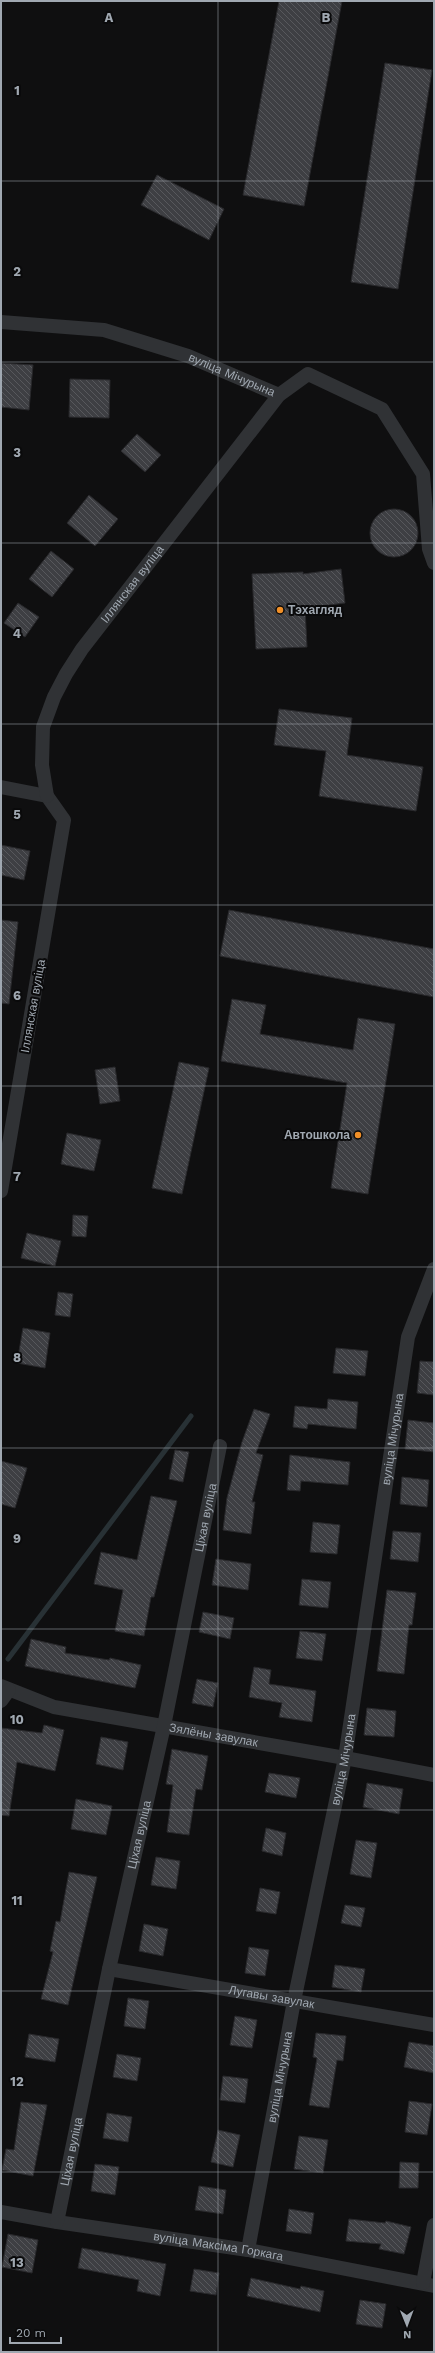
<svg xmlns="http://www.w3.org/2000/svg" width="435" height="2353" font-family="'Work Sans',sans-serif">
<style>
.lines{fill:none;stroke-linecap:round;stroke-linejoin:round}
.stream{stroke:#283135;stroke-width:5}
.building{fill:url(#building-back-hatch);stroke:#29292c}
.minor{stroke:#303235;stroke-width:14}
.grid{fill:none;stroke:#a0a8b1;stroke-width:1;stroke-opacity:0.55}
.poi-dot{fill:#f08f27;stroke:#0a0a0b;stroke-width:1.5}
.labels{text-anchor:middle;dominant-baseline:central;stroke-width:4;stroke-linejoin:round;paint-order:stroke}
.street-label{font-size:12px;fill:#a0a8b1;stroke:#0a0a0b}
.poi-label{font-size:12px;font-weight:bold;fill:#a0a8b1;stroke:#0a0a0b;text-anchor:start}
.grid-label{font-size:13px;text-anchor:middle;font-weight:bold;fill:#a0a8b1;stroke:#0a0a0b;stroke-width:4;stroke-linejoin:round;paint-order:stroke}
</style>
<defs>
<pattern id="building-back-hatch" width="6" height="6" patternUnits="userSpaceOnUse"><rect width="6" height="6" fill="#3e3f43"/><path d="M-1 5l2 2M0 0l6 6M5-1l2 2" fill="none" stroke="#57585c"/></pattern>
</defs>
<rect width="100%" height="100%" fill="#0f0f10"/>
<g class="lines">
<!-- stream -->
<path class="stream" d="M8,1659L191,1416"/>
</g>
<!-- building -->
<path class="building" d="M279,1H342L304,206L243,195Z
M385,63L432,70L398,289L351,282Z
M157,175L224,209L209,240L141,205Z
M1,363L33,365L29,410L1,407Z
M70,379L110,380L109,418L69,417Z
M137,434L161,455L145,472L121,451Z
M89,495L118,519L95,546L67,523Z
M370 533a24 24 0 1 1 48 0a24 24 0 1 1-48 0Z
M51,551L74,569L52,597L29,579Z
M341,569L345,603L305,608L307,647L256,649L252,574L303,572V574Z
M18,603L39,617L25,637L4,623Z
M279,709L352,718L347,755L423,767L416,811L319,796L326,751L274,745Z
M1,845L30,851L24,880L1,875Z
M229,910L434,949V997L220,956Z
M1,920L18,922L9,1004L1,1003Z
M232,999L266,1005L260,1034L353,1050L358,1018L395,1024L368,1194L331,1188L347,1083L221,1061Z
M179,1062L209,1068L182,1194L152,1188Z
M115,1067L120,1101L100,1104L95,1070Z
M67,1133L101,1140L94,1171L61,1164Z
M73,1215L88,1216L86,1237L72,1236Z
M27,1233L61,1241L55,1266L21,1258Z
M58,1292L73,1294L70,1317L55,1315Z
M23,1328L50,1333L45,1368L17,1363Z
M336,1348L368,1351L365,1376L333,1373Z
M420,1361L434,1362V1395L417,1393Z
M328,1399L358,1402L356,1429L308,1424L307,1429L293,1427L295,1406L327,1409Z
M254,1409L270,1414L256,1453L263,1455L252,1502H255L251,1534L223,1530L227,1498L242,1442Z
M408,1420L434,1423V1452L405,1449Z
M175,1450L189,1452L183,1482L169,1479Z
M290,1455L350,1462L348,1485L301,1481L300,1491L287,1490Z
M1,1461L27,1468L15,1508L1,1504Z
M402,1477L429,1480L427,1507L400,1504Z
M151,1496L177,1501L154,1597H151L144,1636L115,1631L123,1590L94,1584L101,1552L137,1560Z
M313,1522L340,1525L337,1554L310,1552Z
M393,1531L421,1533L418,1562L390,1559Z
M216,1559L251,1564L248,1590L212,1585Z
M302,1579L331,1582L328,1608L299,1605Z
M387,1590L416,1593L412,1625H409L404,1674L377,1671Z
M203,1612L234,1618L230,1639L199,1632Z
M300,1631L326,1634L322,1661L296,1658Z
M31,1639L66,1647L65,1653L109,1660L110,1658L141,1665L135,1688L25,1666Z
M254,1667L271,1670L269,1684L316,1691L312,1722L279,1717L282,1703L249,1697Z
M197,1679L218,1683L213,1707L192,1703Z
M367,1708L396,1711L394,1737L364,1735Z
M44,1725L64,1730L55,1771L17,1762L9,1816L1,1815V1728L42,1733Z
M101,1737L128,1742L123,1770L96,1764Z
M172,1749L208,1756L202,1790L196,1789L189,1835L167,1832L173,1785L166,1784Z
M269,1773L300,1778L296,1798L265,1792Z
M367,1783L403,1789L399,1814L363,1807Z
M76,1799L112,1806L106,1835L71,1829Z
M266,1828L286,1833L282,1856L262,1851Z
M356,1840L377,1843L371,1878L350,1874Z
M156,1857L180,1861L176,1889L151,1885Z
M69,1872L97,1877L68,2005L41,1999L53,1952L50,1951L56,1921L60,1922Z
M260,1888L280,1892L276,1914L256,1911Z
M345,1905L365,1908L361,1927L341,1923Z
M144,1924L168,1929L163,1956L139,1951Z
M249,1947L269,1950L265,1976L245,1973Z
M335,1965L365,1969L361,1992L332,1987Z
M128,1998L149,2001L145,2029L124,2026Z
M235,2016L257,2020L252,2048L230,2045Z
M316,2033L346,2036L343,2061L337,2060L329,2108L309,2105L317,2058L313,2057Z
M29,2034L59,2039L55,2062L25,2057Z
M409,2042L434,2046V2073L404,2067Z
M117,2054L141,2058L137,2081L113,2077Z
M223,2076L248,2079L245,2103L220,2100Z
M409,2101L432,2104L427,2135L405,2132Z
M21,2102L47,2105L33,2176L2,2170L6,2149L14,2150Z
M107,2113L132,2117L128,2142L103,2138Z
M218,2130L240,2135L233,2167L211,2162Z
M299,2136L328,2140L323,2173L294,2169Z
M400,2162L419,2163L418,2188H399Z
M95,2164L119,2167L115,2195L91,2191Z
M199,2186L226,2190L223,2214L195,2210Z
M289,2209L314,2213L311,2234L286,2231Z
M349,2219L385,2223L386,2221L411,2227L404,2254L379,2249L381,2244L346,2241Z
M8,2234L38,2240L32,2273L2,2267Z
M82,2248L166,2264L160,2296L137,2291L139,2280L78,2268Z
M194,2269L219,2273L216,2295L190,2291Z
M251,2278L300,2289L301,2286L324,2291L320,2312L247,2296Z
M360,2300L386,2304L382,2328L356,2324Z"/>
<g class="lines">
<!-- minor -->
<g class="minor">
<path id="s1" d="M1,322L104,330L188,356L279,395"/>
<path d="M1,787L47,796L64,820L1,1191"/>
<path id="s2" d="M47,796L42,765L43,727L54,697L66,674L82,649L279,395L308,374L382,409L423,474L429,549L434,563"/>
<path id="s3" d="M1,1686L54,1707L345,1758L434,1775"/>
<path d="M1,1701L9,1690"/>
<path id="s4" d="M109,1969L434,2025"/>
<path id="s5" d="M1,2212L57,2222L248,2250L434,2286"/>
<path id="s6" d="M57,2222L109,1969L164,1726L220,1446"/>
<path id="s7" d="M248,2250L294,2001L345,1758L408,1337L434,1269"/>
<path d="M423,2283L434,2225"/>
</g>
</g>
<!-- grid -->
<path class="grid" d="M218,1V2352M1,181H434M1,362H434M1,543H434M1,724H434M1,905H434M1,1086H434M1,1267H434M1,1448H434M1,1629H434M1,1810H434M1,1991H434M1,2172H434"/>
<!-- markers -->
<g class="poi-dot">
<circle cx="280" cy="610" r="4"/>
<circle cx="358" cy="1135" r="4"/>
</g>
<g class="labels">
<!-- street labels -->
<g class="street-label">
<text stroke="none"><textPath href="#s1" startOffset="239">вуліца Мічурына</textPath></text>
<text stroke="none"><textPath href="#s2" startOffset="239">Іллянская вуліца</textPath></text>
<text transform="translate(33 1006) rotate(-80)">Іллянская вуліца</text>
<text stroke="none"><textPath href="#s7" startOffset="824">вуліца Мічурына</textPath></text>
<text stroke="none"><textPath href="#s6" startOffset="720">Ціхая вуліца</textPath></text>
<text stroke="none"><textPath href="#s3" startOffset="219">Зялёны завулак</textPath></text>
<text stroke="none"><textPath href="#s7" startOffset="500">вуліца Мічурына</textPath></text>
<text stroke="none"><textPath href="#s6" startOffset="396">Ціхая вуліца</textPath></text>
<text stroke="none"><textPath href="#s4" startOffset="165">Лугавы завулак</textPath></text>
<text stroke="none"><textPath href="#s7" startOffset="176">вуліца Мічурына</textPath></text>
<text stroke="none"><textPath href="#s6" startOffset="72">Ціхая вуліца</textPath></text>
<text stroke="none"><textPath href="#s5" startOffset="220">вуліца Максіма Горкага</textPath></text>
</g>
<!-- poi labels -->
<g class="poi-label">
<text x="288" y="610">Тэхагляд</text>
<text x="350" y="1135" text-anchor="end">Автошкола</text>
</g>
</g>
<g class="grid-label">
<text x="109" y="22">A</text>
<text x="326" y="22">B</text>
<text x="17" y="95">1</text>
<text x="17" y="276">2</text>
<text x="17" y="457">3</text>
<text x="17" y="638">4</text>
<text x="17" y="819">5</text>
<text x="17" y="1000">6</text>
<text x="17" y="1181">7</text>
<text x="17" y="1362">8</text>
<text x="17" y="1543">9</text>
<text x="17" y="1724">10</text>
<text x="17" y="1905">11</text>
<text x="17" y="2086">12</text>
<text x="17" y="2267">13</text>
</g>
<!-- border -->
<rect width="435" height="2353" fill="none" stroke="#a0a8b1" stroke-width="4"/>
<!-- north arrow -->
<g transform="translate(407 2325) rotate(179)" stroke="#0a0a0b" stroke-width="3" paint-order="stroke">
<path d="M0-3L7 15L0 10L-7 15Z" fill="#a0a8b1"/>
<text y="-6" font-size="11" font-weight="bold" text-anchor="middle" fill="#a0a8b1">N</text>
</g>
<!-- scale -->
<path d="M10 2337v6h51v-6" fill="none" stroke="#a0a8b1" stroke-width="2"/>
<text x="16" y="2337" font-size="12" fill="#a0a8b1" stroke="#0a0a0b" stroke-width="3" paint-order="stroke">20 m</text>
</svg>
